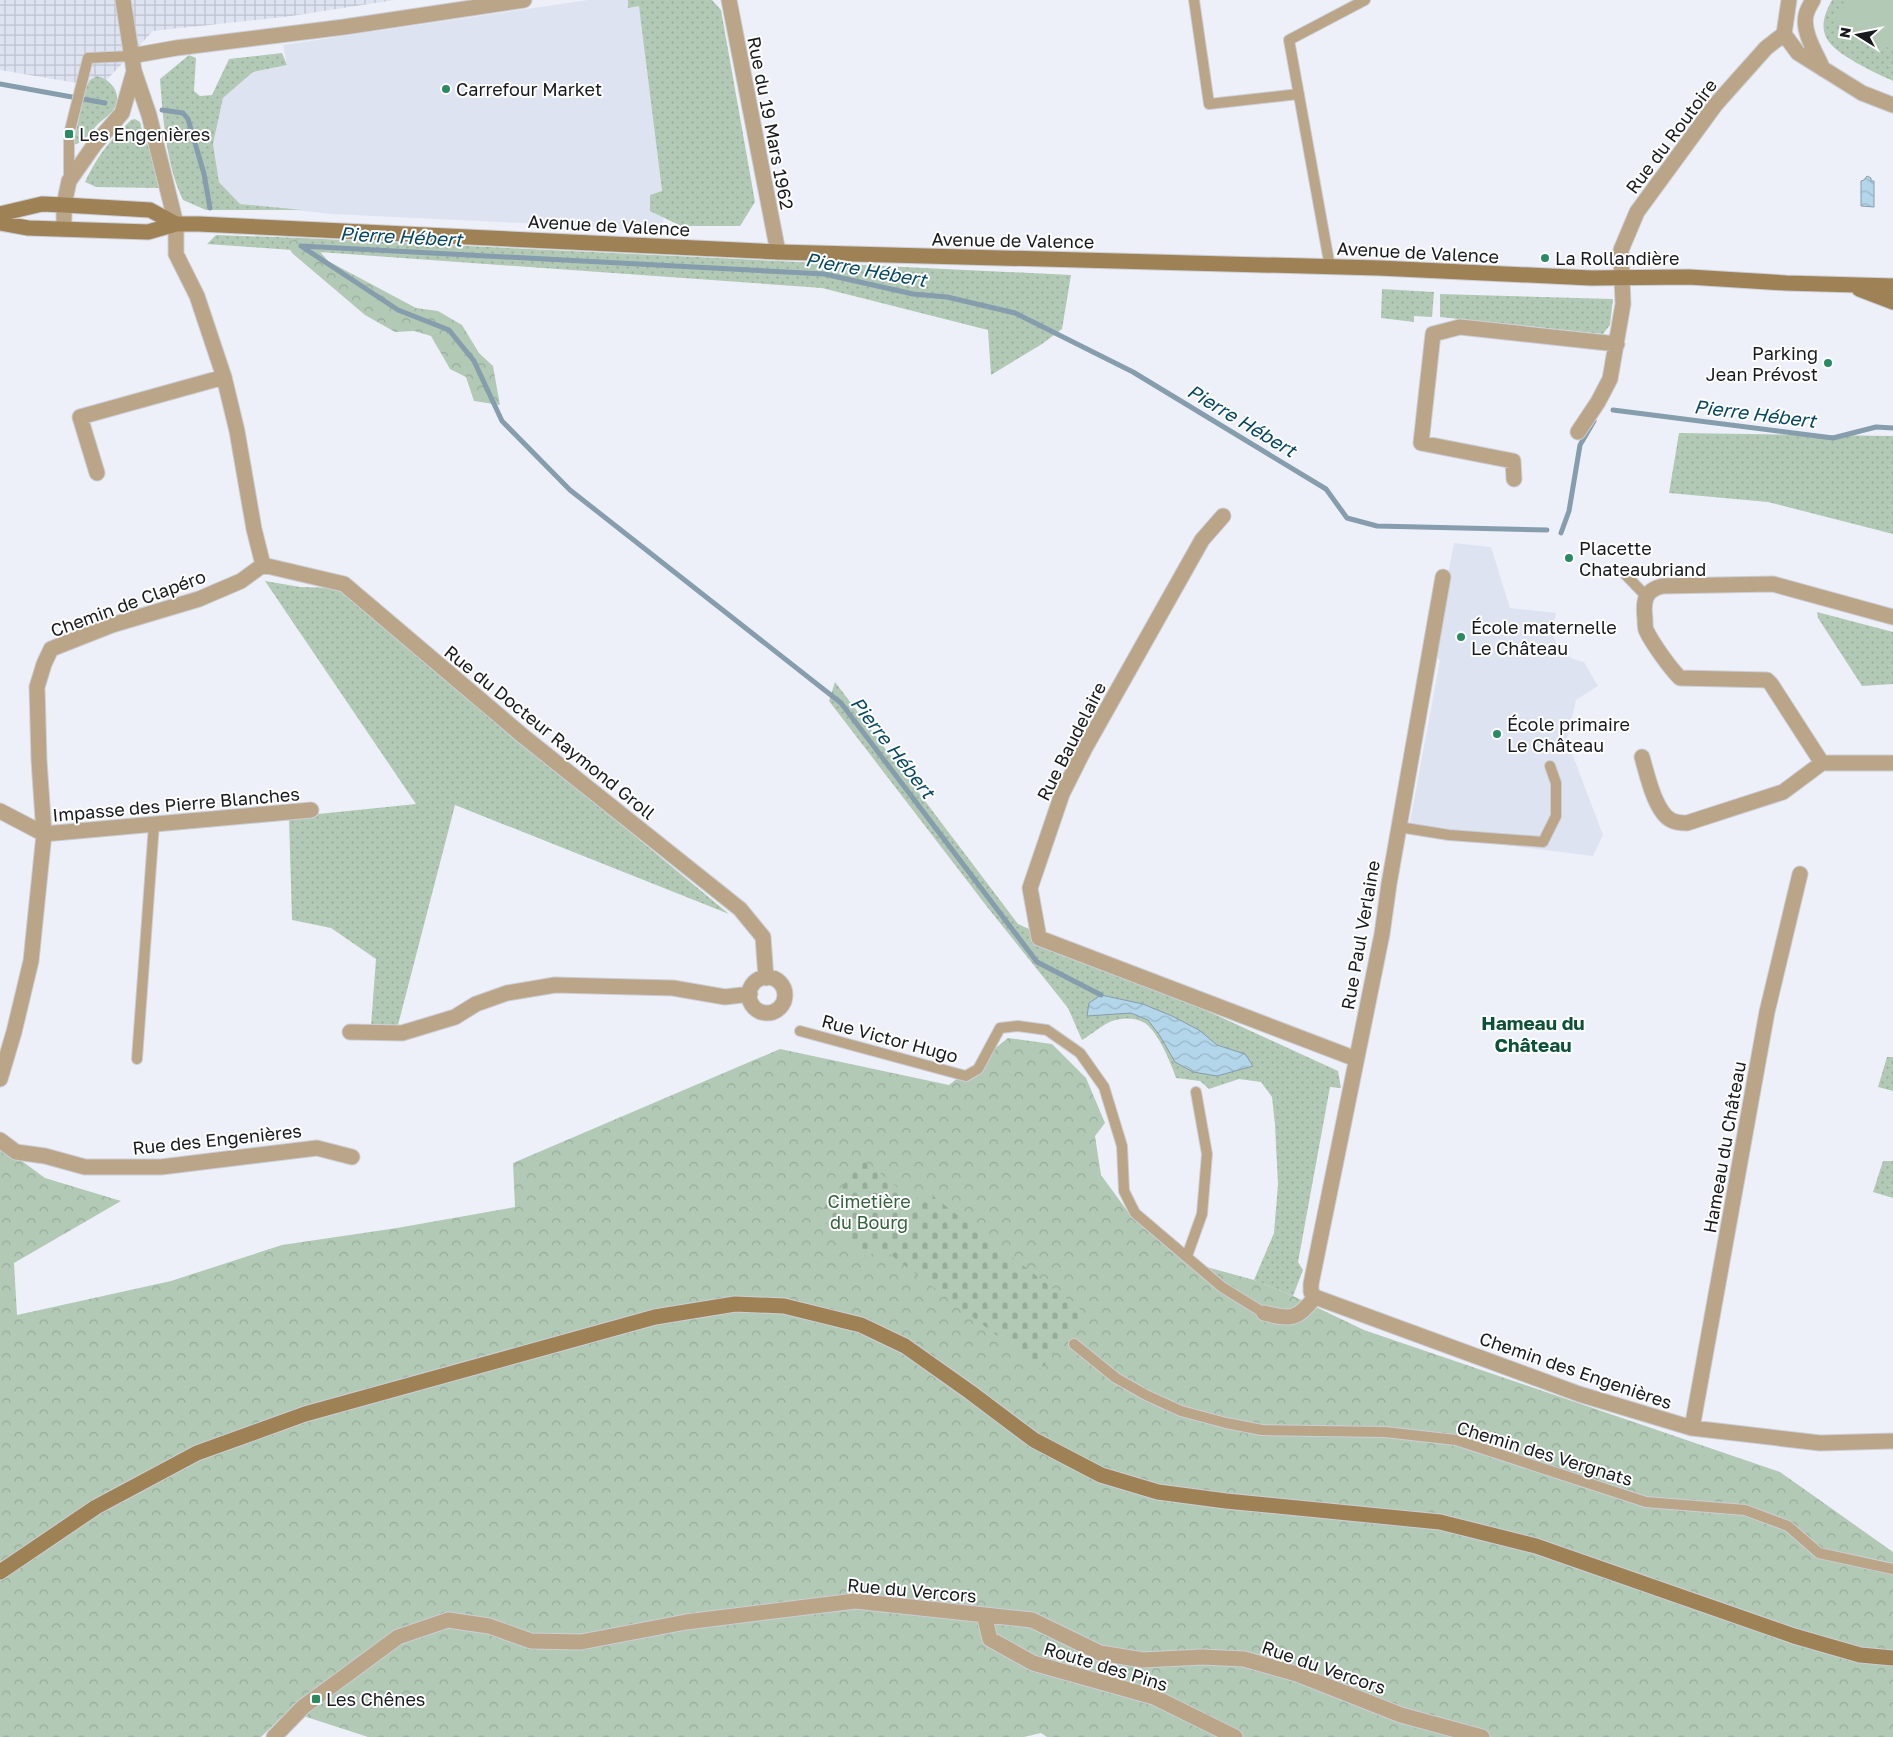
<svg xmlns="http://www.w3.org/2000/svg" width="1893" height="1737" font-family="'Golos Text',sans-serif">
<style>
.built{fill:#dee3f2}
.industrial{fill:url(#industrial-grid)}
.green{fill:url(#green-dots)}
.forest{fill:url(#forest-crowns)}
.cemetery{fill:url(#cemetery-stones)}
.pitch{fill:#b2c9b6}
.water{fill:url(#water-waves);stroke:#859dac}
.lines{fill:none;stroke-linecap:round;stroke-linejoin:round}
.stream{stroke:#859dac;stroke-width:5}
.service-casing{stroke:#ccced6;stroke-width:12}
.minor-casing{stroke:#ccced6;stroke-width:17}
.secondary-casing{stroke:#ccced6;stroke-width:17}
.service{stroke:#baa588;stroke-width:10}
.minor{stroke:#baa588;stroke-width:15}
.secondary{stroke:#9e8154;stroke-width:15}
.poi-dot{fill:#2a8a62;stroke:#fefefe;stroke-width:2}
.labels{text-anchor:middle;dominant-baseline:central;stroke-width:4;stroke-linejoin:round;paint-order:stroke}
.poi-label{font-size:18px;fill:#18191c;stroke:#fefefe;text-anchor:start}
.street-label{font-size:18px;fill:#18191c;stroke:#fefefe}
.park-label{font-size:18px;fill:#34613e;stroke:#fefefe}
.water-label{font-size:19px;font-style:italic;fill:#054762;stroke:#fefefe}
.neighbourhood-label{font-size:19px;font-weight:bold;fill:#0d5238;stroke:#fefefe}
</style>
<defs>
<pattern id="industrial-grid" width="8" height="8" patternUnits="userSpaceOnUse" patternTransform="scale(1.25)"><rect width="8" height="8" fill="#dee3f2"/><path d="M0 4h8M4 0v8" fill="none" stroke="#bec2cf"/></pattern>
<pattern id="green-dots" width="8" height="8" patternUnits="userSpaceOnUse" patternTransform="scale(1.25)"><rect width="8" height="8" fill="#b2c9b6"/><path d="M2 2h.1M6 6h.1" fill="none" stroke="#98ac9c" stroke-width="1.8" stroke-linecap="round"/></pattern>
<pattern id="forest-crowns" width="20" height="18" patternUnits="userSpaceOnUse" patternTransform="scale(1.25)"><rect width="20" height="18" fill="#b2c9b6"/><path d="M2 6a3 3 0 1 1 6 0M12 15a3 3 0 1 1 6 0" fill="none" stroke="#98ac9c"/></pattern>
<pattern id="cemetery-stones" width="16" height="16" patternUnits="userSpaceOnUse" patternTransform="scale(1.25)"><rect width="16" height="16" fill="#b2c9b6"/><path d="M2 7V4a2 2 0 0 1 4 0v3zM10 15v-3a2 2 0 0 1 4 0v3z" fill="#98ac9c"/></pattern>
<pattern id="water-waves" width="16" height="10" patternUnits="userSpaceOnUse" patternTransform="scale(1.25)"><rect width="16" height="10" fill="#b4d6ea"/><path d="M0 5q4-4 8 0t8 0" fill="none" stroke="#9ab7c8"/></pattern>
</defs>
<rect width="100%" height="100%" fill="#eef0f9"/>
<!-- built -->
<path class="built" d="M588,0H639L662,192L664,234L584,226L331,214L240,204L219,182L213,144L223,98L253,72L287,65L283,45Z
M1454,543L1491,547L1510,608L1556,613L1552,633L1559,649L1573,659L1584,662L1598,686L1576,700L1567,740L1603,835L1593,856L1408,833L1440,660L1432,656Z"/>
<!-- industrial -->
<path class="industrial" d="M0,0H395L285,17L153,31L100,87L0,70Z"/>
<!-- green -->
<path class="green" d="M628,0H712L721,10L755,202L740,226H681L650,211V195L662,191L639,6L628,8Z
M1832,0H1893V81C1876,73 1833,54 1826,37C1820,24 1826,11 1832,0Z
M282,53L287,65L253,72L223,98L213,144L219,182L240,204L302,210H206L183,200C166,165 163,118 160,79L189,55L196,58L194,91L200,96L212,95L229,59Z
M97,76C111,79 123,94 114,109C110,115 102,120 97,125C89,134 85,142 73,145L85,89L90,80Z
M135,119L140,122L144,138L157,162L160,188L96,187L85,182C99,153 109,142 131,120Z
M216,235L302,238L1071,275L1062,329L1042,344L991,375L988,330L822,288L207,244Z
M1382,289L1434,292L1432,317L1414,316V322L1381,318Z
M1440,294L1613,299L1610,325L1603,334L1440,317Z
M1679,433L1893,436V534L1768,502L1669,493Z
M265,581L300,587L336,588L729,914L455,805L398,1025L371,1026L376,959L331,928L292,920L289,817L416,804Z
M1817,612L1893,632V684L1862,686L1818,618Z
M835,682L1018,924L1338,1071L1341,1088L1330,1087L1298,1262L1303,1270L1293,1296L1254,1280L1274,1233L1278,1184L1275,1125L1272,1097L1261,1082L1239,1079L1209,1089L1200,1081L1176,1078C1171,1063 1157,1029 1143,1022C1133,1017 1122,1018 1112,1021C1102,1025 1092,1034 1082,1040L1068,1008L988,908L829,701Z
M1887,1057H1893V1091L1878,1087Z
M1883,1161H1893V1198L1873,1192Z"/>
<!-- forest -->
<path class="forest" d="M302,238L317,248L328,261L416,308L438,311L462,325L479,353L493,366L500,405L474,401L466,377L450,369L431,336L414,331L395,332L365,315L292,253L286,242Z
M1008,1038L1052,1044L1086,1078L1105,1123L1095,1136L1101,1175L1131,1216L1185,1261L1254,1280L1293,1296L1364,1330L1780,1472L1893,1552V1737H1047L1041,1733L1024,1737H368L288,1711L261,1737H0V1145L45,1178L121,1201L14,1263L17,1315L171,1281L282,1245L397,1228L515,1207L513,1163L780,1049L949,1085Z"/>
<!-- cemetery -->
<path class="cemetery" d="M864,1160L914,1201L925,1190L1086,1314L1041,1369L879,1246L868,1258L817,1216Z"/>
<!-- pitch -->
<path class="pitch" d="M1845,0H1893V50L1834,23Z"/>
<!-- water -->
<path class="water" d="M1867,176L1871,178V181H1874V207L1861,206V181L1864,180Z
M1101,995L1143,1004L1172,1016L1199,1030L1217,1045L1245,1054L1253,1066L1217,1076L1193,1072L1175,1062L1160,1036L1148,1020L1131,1013L1087,1016L1089,1003Z"/>
<g class="lines">
<!-- stream -->
<path class="stream" d="M0,84L105,103
M162,110L183,113L188,119L204,174L210,208
M301,246L824,274L913,294L947,297L1015,313L1133,372L1326,489L1347,518L1377,526L1547,530
M301,246L398,310L449,330L474,361L502,421L570,490L841,703L1037,962L1101,995
M1613,410L1833,438L1876,427L1893,428
M1561,533L1569,511L1580,445L1594,421"/>
<!-- service casing -->
<g class="service-casing">
<path id="service" d="M1194,0L1209,104L1299,94
M69,181V134L88,58L131,56
M1330,267L1289,40L1365,0
M1622,571L1646,596
M1399,827L1449,835L1543,842L1556,816V783L1550,766
M800,1031L966,1076L978,1069L1000,1028L1018,1026L1047,1030L1080,1053L1104,1087L1122,1146L1124,1191L1135,1213L1222,1287L1264,1313
M137,1059L154,824
M1187,1256L1202,1214L1207,1154L1196,1092
M1074,1344L1116,1378L1146,1395L1181,1411L1226,1423L1262,1430L1385,1432L1456,1440L1646,1502L1745,1510L1788,1526L1819,1553L1893,1569"/>
</g>
<!-- minor casing -->
<g class="minor-casing">
<path id="minor" d="M729,0L778,252
M1789,0L1784,34L1798,53L1862,93L1893,105
M1813,0C1810,5 1807,10 1806,15C1802,32 1816,53 1823,69
M131,56L176,48L344,27L524,0
M64,229V205L69,181L95,144L122,113L134,71
M1578,432L1598,402L1610,379L1623,304L1621,250L1637,212L1716,104L1766,48L1784,34
M97,473L80,417L224,377
M1514,479L1513,461L1421,443L1433,334L1460,327L1617,344
M1223,516L1202,540L1085,748L1062,794L1030,888L1039,938L1356,1059
M263,565L344,584L523,736L740,909L763,937L766,978
M1893,617L1773,584L1663,586C1644,590 1643,602 1645,619C1645,622 1645,627 1646,630C1652,643 1670,668 1680,678L1767,680L1771,684L1822,763H1893
M1642,757C1647,774 1655,812 1671,820C1676,823 1682,823 1687,823L1783,792L1822,763
M0,811L44,834
M44,834L311,810
M749 995a18 18 0 1 1 36 0a18 18 0 1 1-36 0Z
M350,1032L402,1033L455,1017L476,1004L507,993L555,985L673,988L725,997L750,994
M0,1079L14,1032L31,961L44,834L39,760L37,687L44,664L51,649L112,625L199,599L241,581L263,565L254,529L237,431L224,377L197,296L176,254V224L149,115L134,71L123,0
M0,1140L16,1152L45,1156L85,1167H161L317,1148L352,1157
M1315,1297L1311,1292V1284L1382,934L1389,884L1443,577
M1315,1297L1579,1394L1692,1428L1820,1443L1893,1441
M1264,1313C1291,1320 1297,1320 1315,1297
M1692,1428L1767,1012L1800,874
M984,1615L990,1639L1033,1663L1154,1697L1235,1737
M274,1737L303,1707L398,1637L448,1620L489,1626L531,1641L581,1642L686,1622L855,1601L1032,1620L1100,1653L1143,1660L1202,1657L1244,1659L1297,1674L1401,1715L1482,1737"/>
</g>
<!-- secondary casing -->
<g class="secondary-casing">
<path id="secondary" d="M0,214L42,204L64,205L150,210L176,224
M0,223L28,228L148,232L176,224H199L778,252L1379,268L1591,278L1689,277L1786,283L1893,286
M1859,289L1893,302
M0,1572L96,1507L197,1453L305,1414L655,1317L735,1304L784,1306L861,1325L905,1346L970,1392L1034,1440L1101,1475L1158,1492L1226,1501L1440,1522L1536,1546L1794,1636L1860,1655L1893,1658"/>
</g>
<!-- service -->
<use href="#service" class="service"/>
<!-- minor -->
<use href="#minor" class="minor"/>
<!-- secondary -->
<use href="#secondary" class="secondary"/>
</g>
<!-- markers -->
<g class="poi-dot">
<circle cx="446" cy="89" r="5"/>
<rect x="64" y="129" width="10" height="10" rx="2.5"/>
<circle cx="1545" cy="258" r="5"/>
<circle cx="1828" cy="363" r="5"/>
<circle cx="1569" cy="558" r="5"/>
<circle cx="1461" cy="637" r="5"/>
<circle cx="1497" cy="734" r="5"/>
<rect x="311" y="1694" width="10" height="10" rx="2.5"/>
</g>
<g class="labels">
<!-- poi labels -->
<g class="poi-label">
<text x="456" y="89">Carrefour Market</text>
<text x="79" y="134">Les Engenières</text>
<text x="1555" y="258">La Rollandière</text>
<text x="1818" y="353" text-anchor="end">Parking<tspan x="1818" dy="21">Jean Prévost</tspan></text>
<text x="1579" y="548">Placette<tspan x="1579" dy="21">Chateaubriand</tspan></text>
<text x="1471" y="627">École maternelle<tspan x="1471" dy="21">Le Château</tspan></text>
<text x="1507" y="724">École primaire<tspan x="1507" dy="21">Le Château</tspan></text>
<text x="326" y="1699">Les Chênes</text>
</g>
<!-- street labels -->
<g class="street-label">
<text transform="translate(771 123) rotate(79)">Rue du 19 Mars 1962</text>
<text transform="translate(1671 136) rotate(-53)">Rue du Routoire</text>
<text transform="translate(609 225) rotate(3)">Avenue de Valence</text>
<text transform="translate(1013 240) rotate(1)">Avenue de Valence</text>
<text transform="translate(1418 252) rotate(3)">Avenue de Valence</text>
<text transform="translate(128 603) rotate(-20)">Chemin de Clapéro</text>
<text transform="translate(550 732) rotate(39)">Rue du Docteur Raymond Groll</text>
<text transform="translate(1071 741) rotate(-63)">Rue Baudelaire</text>
<text transform="translate(176 804) rotate(-5)">Impasse des Pierre Blanches</text>
<text transform="translate(1360 935) rotate(-80)">Rue Paul Verlaine</text>
<text transform="translate(890 1038) rotate(15)">Rue Victor Hugo</text>
<text transform="translate(217 1139) rotate(-6)">Rue des Engenières</text>
<text transform="translate(1724 1147) rotate(-80)">Hameau du Château</text>
<text transform="translate(1576 1370) rotate(19)">Chemin des Engenières</text>
<text transform="translate(1545 1453) rotate(17)">Chemin des Vergnats</text>
<text transform="translate(912 1590) rotate(5)">Rue du Vercors</text>
<text transform="translate(1106 1666) rotate(17)">Route des Pins</text>
<text transform="translate(1324 1667) rotate(19)">Rue du Vercors</text>
</g>
<!-- park labels -->
<g class="park-label">
<text x="869" y="1201">Cimetière<tspan x="869" dy="21">du Bourg</tspan></text>
</g>
<!-- water labels -->
<g class="water-label">
<text transform="translate(401 236) rotate(3)">Pierre Hébert</text>
<text transform="translate(866 269) rotate(10)">Pierre Hébert</text>
<text transform="translate(1755 413) rotate(7)">Pierre Hébert</text>
<text transform="translate(1242 420) rotate(31)">Pierre Hébert</text>
<text transform="translate(893 747) rotate(52)">Pierre Hébert</text>
</g>
<!-- neighbourhood labels -->
<g class="neighbourhood-label">
<text x="1533" y="1022">Hameau du<tspan x="1533" dy="22">Château</tspan></text>
</g>
</g>
<!-- north arrow -->
<g transform="translate(1858 35) rotate(280)" stroke="#fefefe" stroke-width="4" paint-order="stroke">
<path d="M0-4L9 19L0 12L-9 19Z" fill="#18191c"/>
<text y="-8" font-size="14" font-weight="bold" text-anchor="middle" fill="#18191c">N</text>
</g>
</svg>
